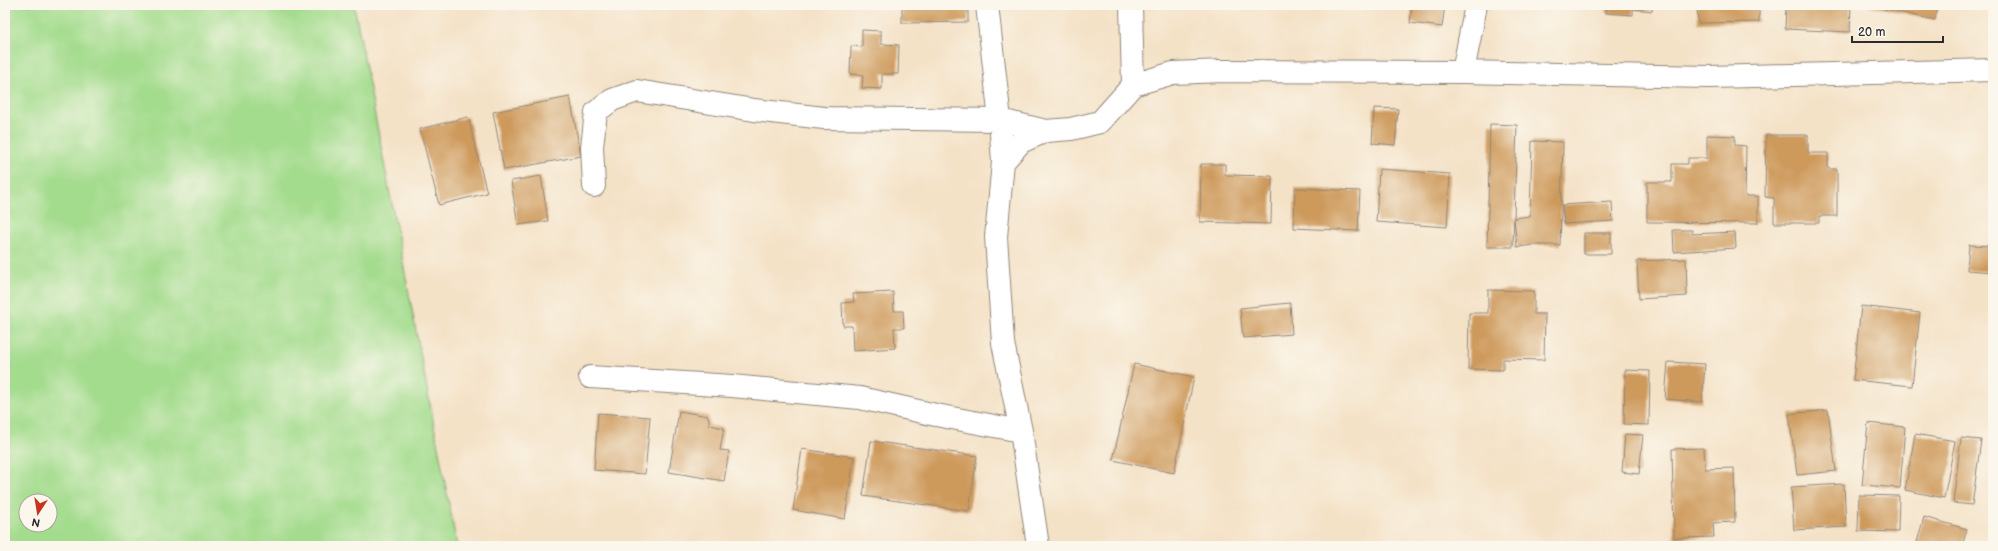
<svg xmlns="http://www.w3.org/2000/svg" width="1998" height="551" font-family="'Balsamiq Sans',sans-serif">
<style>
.green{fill:#a4dc8e;stroke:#68845c;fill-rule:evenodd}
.building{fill:#ce9a5b}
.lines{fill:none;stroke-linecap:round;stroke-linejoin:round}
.minor-casing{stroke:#908679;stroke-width:24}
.minor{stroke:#fff;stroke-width:22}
</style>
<rect width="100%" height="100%" fill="#fbf7ec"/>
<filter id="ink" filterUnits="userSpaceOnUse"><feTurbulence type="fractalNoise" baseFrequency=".025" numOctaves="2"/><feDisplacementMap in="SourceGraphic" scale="8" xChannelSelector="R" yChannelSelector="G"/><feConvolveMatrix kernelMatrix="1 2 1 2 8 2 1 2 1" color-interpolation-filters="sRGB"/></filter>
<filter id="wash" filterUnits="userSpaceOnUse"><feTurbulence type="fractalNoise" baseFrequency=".012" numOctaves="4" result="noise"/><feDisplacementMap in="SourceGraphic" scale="16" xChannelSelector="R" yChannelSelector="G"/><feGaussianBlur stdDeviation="0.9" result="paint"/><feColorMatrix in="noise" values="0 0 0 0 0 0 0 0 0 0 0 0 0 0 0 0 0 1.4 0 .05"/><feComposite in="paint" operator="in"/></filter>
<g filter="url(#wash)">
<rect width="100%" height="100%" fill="#f4e2c7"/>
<!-- green -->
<path class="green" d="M5,5H354L457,546H5ZM26,501H50V525H26Z"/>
<g id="blocks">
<!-- building -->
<path class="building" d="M902,5H968V22L902,23Z
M1412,5H1445L1442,27L1410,23Z
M1607,5H1653L1652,11L1633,9V15L1606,13Z
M1697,5H1759V22L1698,23Z
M1786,5H1851L1850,32L1785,29Z
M1866,5H1938L1935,20Z
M862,30L881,31V44L899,45L898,74H882V89L862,88L863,75L850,74L851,46L862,47Z
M570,97L581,156L504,170L493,112Z
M1374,108L1398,109L1395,145L1372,143Z
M468,117L487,193L439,205L420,129Z
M1490,124L1517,125L1513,247H1487Z
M1707,135L1735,136V145L1746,146L1745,196H1758V223L1647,222V182H1672V164H1688V158H1707Z
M1766,135H1808V153H1828V169H1837V216H1819V223H1774V198L1765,197Z
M1532,141L1563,142L1560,245H1533L1517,247L1514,218L1530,216Z
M1201,164H1225V175L1272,176L1271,224L1200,222Z
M1379,169L1450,174L1447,227L1376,222Z
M541,176L548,221L518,225L511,181Z
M1295,188L1360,191L1358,231L1294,228Z
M1612,202L1613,221L1564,224L1562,205Z
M1673,230H1692V234L1735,232L1736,248L1674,252Z
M1584,233H1611V254H1584Z
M1969,245L1993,246V272L1967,270Z
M1686,259L1687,296L1639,299L1637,261Z
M1488,290L1534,291V314H1545L1544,360L1503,359V370L1468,369L1469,313H1488Z
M893,292L894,311H903L904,328H894L895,348L853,351L852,326H843L842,303L854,302L853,294Z
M1290,303L1292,334L1243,338L1240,308Z
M1861,306L1920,313L1912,386L1853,380Z
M1668,362L1705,364L1702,402L1665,399Z
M1134,364L1194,377L1174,473L1113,460Z
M1625,370L1650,371L1649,425L1624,424Z
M1828,410L1836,471L1797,475L1789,414Z
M679,411L708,416L710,425L724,428L720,450L729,451L724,481L669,472Z
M598,413L650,417L645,474L594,470Z
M1868,423L1905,427L1900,488L1862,485Z
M1625,434L1643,435L1639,474L1622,472Z
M1915,434L1955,441L1944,498L1905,490Z
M1961,438L1981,440L1972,505L1953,503Z
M871,441L977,456L969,511L863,496Z
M1704,448L1705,469L1734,468L1735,522L1713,523L1714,537L1674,538L1672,449Z
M802,449L854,457L845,519L793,510Z
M1844,484L1846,527L1794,530L1791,487Z
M1859,495L1899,496L1898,532L1858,531Z
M1924,517L1967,529L1962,546H1916Z"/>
</g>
</g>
<g filter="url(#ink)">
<use href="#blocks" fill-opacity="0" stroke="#908679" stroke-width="1"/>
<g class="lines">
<!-- minor casing -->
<g class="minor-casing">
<path id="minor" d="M987,5L1000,120L1003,162
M1131,5L1133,85
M1463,72L1476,5
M594,186L592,147L596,112L612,100L637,91L754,110L824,118L1000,120L1046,131
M590,377L732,386L860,398L936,415L1021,431
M1038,546L1021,431L1003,343L996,237L1003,162L1021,142L1046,131L1071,129L1100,122L1133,85L1173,73L1223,71L1463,72L1709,77L1993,70"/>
</g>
<!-- minor -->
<use href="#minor" class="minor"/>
</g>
</g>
<!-- margin -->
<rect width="1998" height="551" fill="none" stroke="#fbf7ec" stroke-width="20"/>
<!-- north arrow -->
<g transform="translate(38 513) rotate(192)"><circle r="19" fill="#fbf7ec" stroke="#a8a59f"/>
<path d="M0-3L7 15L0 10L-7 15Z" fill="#c8321e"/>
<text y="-6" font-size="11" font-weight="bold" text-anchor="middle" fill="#2b2b2b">N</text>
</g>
<!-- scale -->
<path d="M1852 36v6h91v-6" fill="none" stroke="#2b2b2b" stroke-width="2"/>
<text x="1858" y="36" font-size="12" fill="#2b2b2b" stroke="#fbf7ec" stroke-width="3" paint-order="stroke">20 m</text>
</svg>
